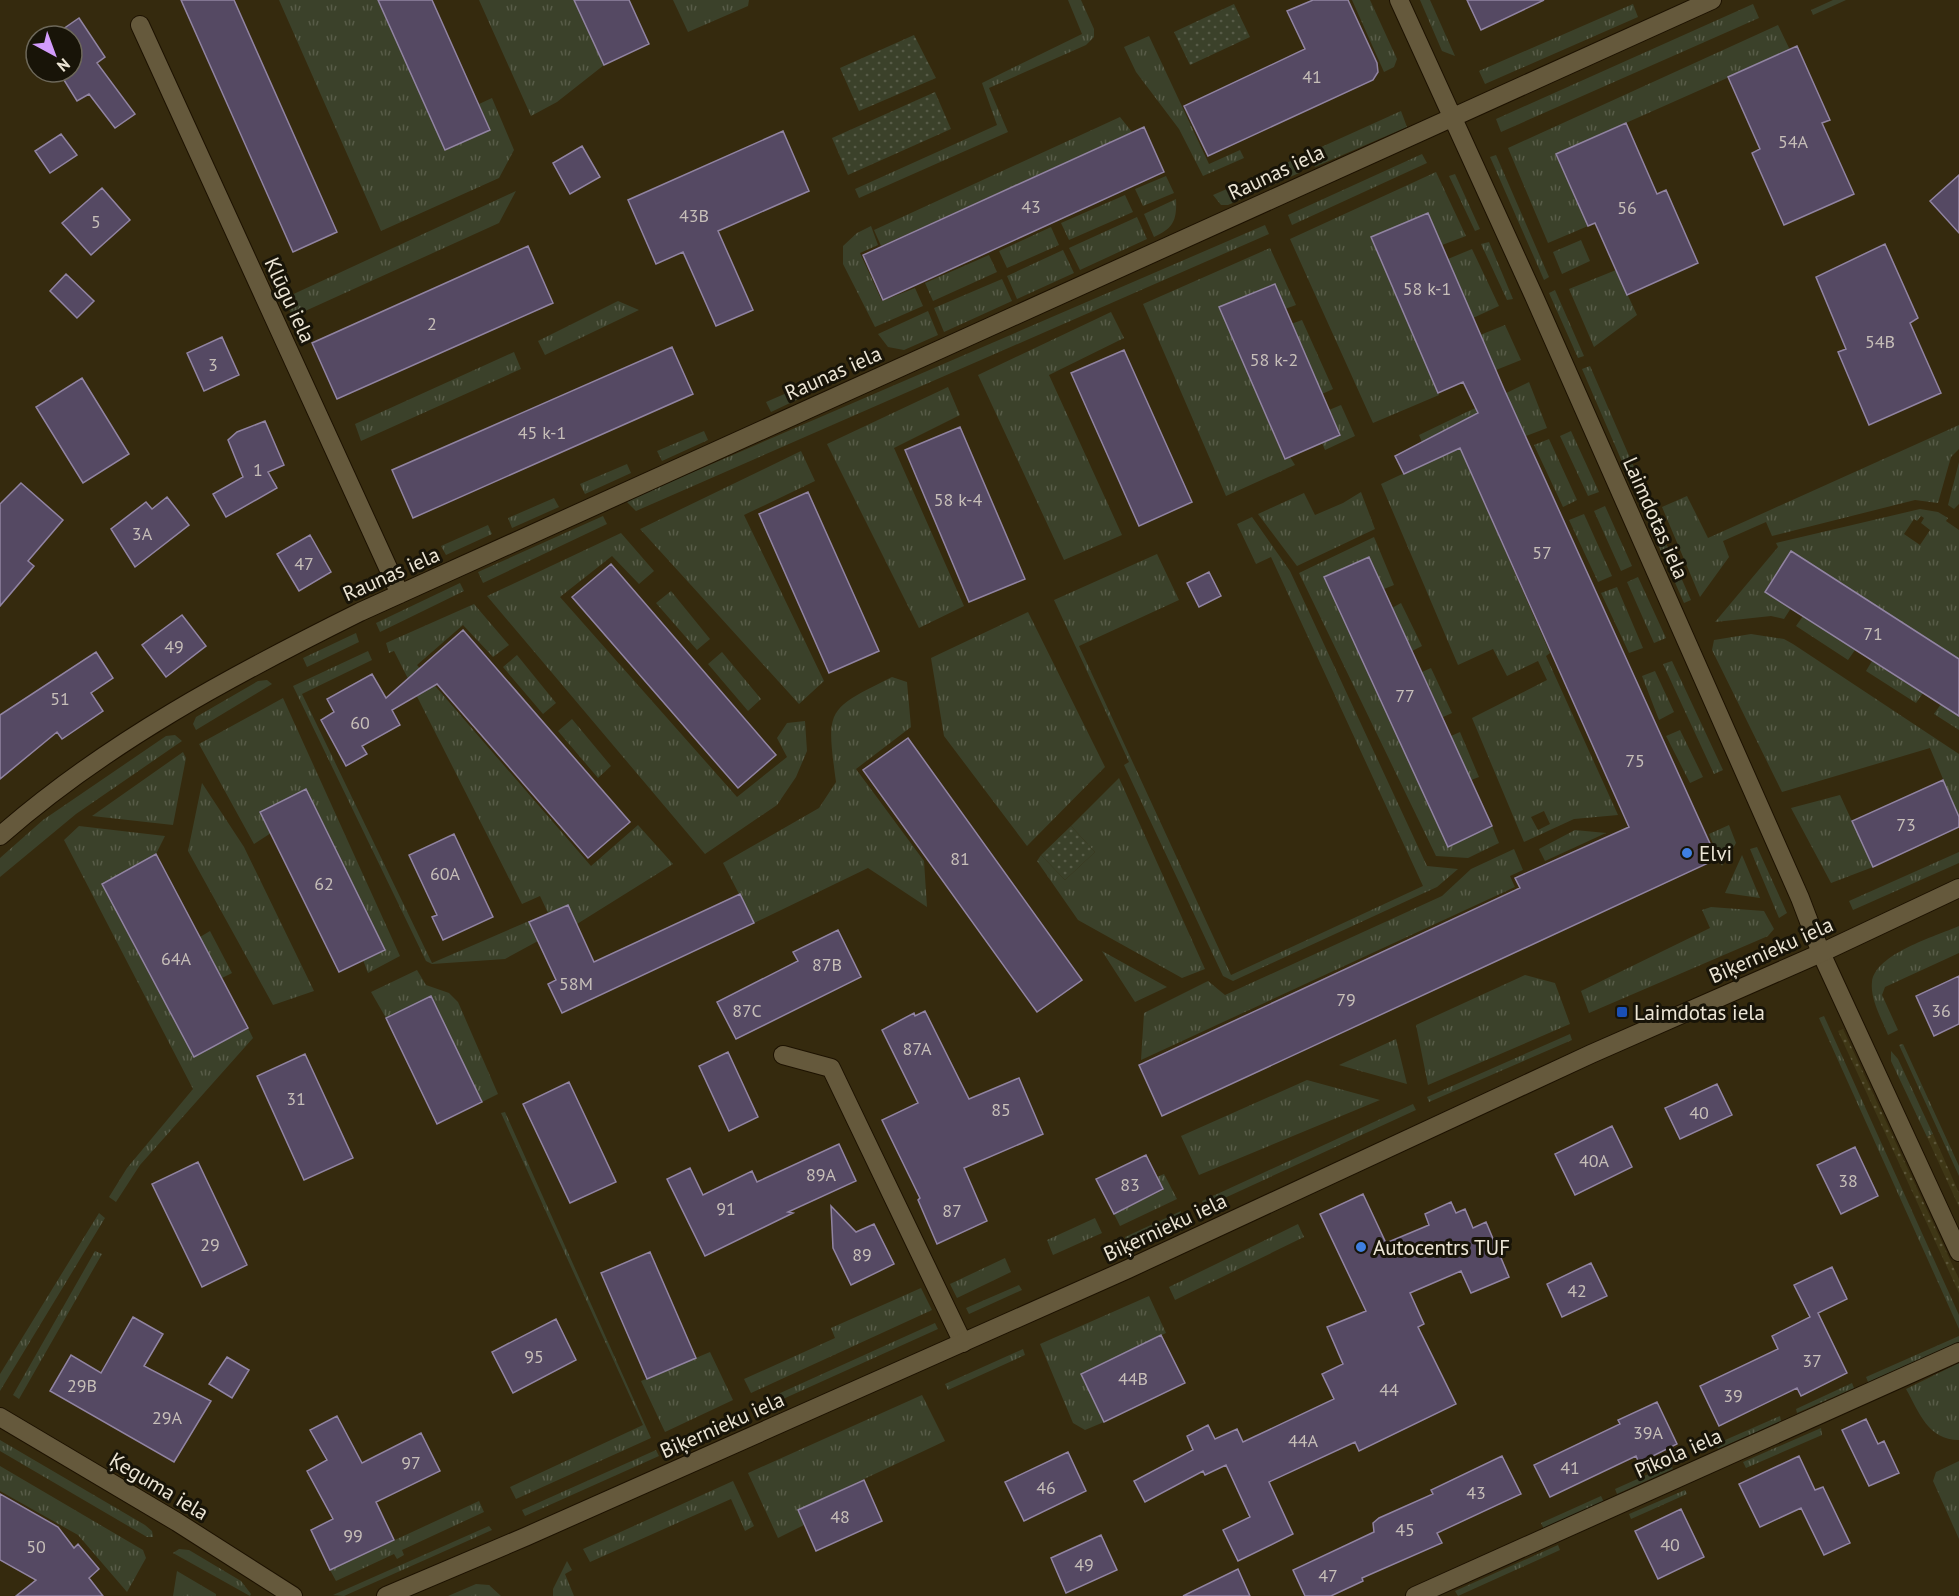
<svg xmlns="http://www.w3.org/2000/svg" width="1959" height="1596" font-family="'PT Sans',sans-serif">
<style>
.grass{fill:url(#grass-tufts);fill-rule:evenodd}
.sand{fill:url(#sand-dots)}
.park{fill:url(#park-dots)}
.building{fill:#554963;stroke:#9184a2;stroke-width:1.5}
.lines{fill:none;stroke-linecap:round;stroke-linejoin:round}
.street-casing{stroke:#1d1200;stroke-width:20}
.secondary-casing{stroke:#1d1200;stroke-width:20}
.street{stroke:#65593c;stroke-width:18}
.secondary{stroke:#65593c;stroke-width:18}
.shop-dot{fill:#3f7fe0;stroke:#181408;stroke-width:2}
.transit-dot{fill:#1a4fb4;stroke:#181408;stroke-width:2}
.labels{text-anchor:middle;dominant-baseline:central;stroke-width:6;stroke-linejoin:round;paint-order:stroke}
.number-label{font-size:18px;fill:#c6beb8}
.street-label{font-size:21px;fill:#ece5d5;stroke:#181408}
.poi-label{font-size:21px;fill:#ece5d5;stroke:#181408;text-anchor:start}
</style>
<defs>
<pattern id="grass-tufts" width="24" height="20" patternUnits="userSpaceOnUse" patternTransform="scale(1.5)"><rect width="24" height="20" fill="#3b412a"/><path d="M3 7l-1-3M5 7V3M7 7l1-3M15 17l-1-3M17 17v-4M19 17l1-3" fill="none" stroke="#585c48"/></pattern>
<pattern id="sand-dots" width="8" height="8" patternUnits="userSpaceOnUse" patternTransform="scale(1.5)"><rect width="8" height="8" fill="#3f3716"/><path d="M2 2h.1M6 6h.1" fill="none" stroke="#5b5437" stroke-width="1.8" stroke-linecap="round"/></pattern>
<pattern id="park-dots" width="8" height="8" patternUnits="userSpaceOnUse" patternTransform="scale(1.5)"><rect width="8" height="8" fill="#3b412a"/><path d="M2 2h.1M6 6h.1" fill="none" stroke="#585c48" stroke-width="1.8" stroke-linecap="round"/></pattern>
</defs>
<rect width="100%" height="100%" fill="#352a0e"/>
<!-- grass -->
<path class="grass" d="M279,0H378L445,150L490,130L479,104L492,98L514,150L499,178L381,231Z
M479,0H574L604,65L557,102L531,116Z
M673,0H749L748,6L688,32Z
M1068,0H1081L1094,29V37L1086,45L989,88L1008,132L859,198L855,189L997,125L982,83L1082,34Z
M1352,0H1370L1397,59L1394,67L1384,72Z
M1420,0H1430L1455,56L1442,51Z
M1833,0H1846L1813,15L1811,10Z
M1633,4L1638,17L1485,84L1479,71Z
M1753,4L1759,18L1501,132L1496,119Z
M1778,25L1790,50L1556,154L1588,226L1548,243L1508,148Z
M1149,36L1209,164L1240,150L1244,158L1203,176L1179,129L1136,72L1124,47Z
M1401,111L1407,127L1315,167L1308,153Z
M1120,117L1132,132L881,246L874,230Z
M1422,154L1427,163L1292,225L1288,215Z
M1496,155L1549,277L1544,280L1490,157Z
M1293,160L1299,173L1228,205H1221L1213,195Z
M1436,172L1466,236L1442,245L1371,238L1439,395L1373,423L1290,239Z
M1455,174L1480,229L1475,231L1449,176Z
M1166,176L1174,193L1143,206L1135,189Z
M516,191L499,223L292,317L285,298Z
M1125,195L1133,212L1069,240L1061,223Z
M1176,199C1177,221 1173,228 1154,237L1144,214Z
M1137,217L1147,239L1080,270L1069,248Z
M1265,225L1269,234L636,511L626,501Z
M871,226L878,245L860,253L882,301L915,288L923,306L875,327L843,264V246L857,233Z
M1051,227L1059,245L1007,268L999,251Z
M1581,240L1590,261L1562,274L1553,252Z
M1489,242L1513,299L1507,300L1481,244Z
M1270,248L1296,305L1285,309L1274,284L1220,307L1284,459L1290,457L1295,465L1226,496L1143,304Z
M1472,249L1499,306L1473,318L1448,259Z
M1063,250L1074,273L1017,299L1007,276Z
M989,255L997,272L933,301L925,283Z
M1616,270L1637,315L1594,347L1569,289Z
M1002,279L1012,301L944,332L934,308Z
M1555,290L1584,356L1578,358L1549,293Z
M618,301L639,310L545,355L538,341Z
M928,311L938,335L904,350L888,347L878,334Z
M1111,312L1124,338L1049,375L1122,535L1064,560L978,375Z
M1302,320L1333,389L1322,394L1291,324Z
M1505,325L1521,360L1496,370L1480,335Z
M514,352L521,369L361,441L355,424Z
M1590,366L1647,497L1639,501L1582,369Z
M842,369L845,377L771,412L766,402Z
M1529,382L1547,428L1526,436L1510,402L1451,428L1550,653L1546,656L1618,815L1574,819L1524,842L1472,718L1547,680L1538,661L1507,676L1493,649L1458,665L1381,484L1430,461L1419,435ZM1544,811L1550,824L1538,830L1531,817Z
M948,387L960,415L894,448L964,606L919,628L827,444Z
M1341,405L1355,436L1325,450L1322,443L1340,436L1329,410Z
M1959,425V449L1951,457L1938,503L1915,500L1772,536L1766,522L1723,541L1729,557L1700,597L1662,507L1687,496L1708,538Z
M704,431L708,440L662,461L657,451Z
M1571,431L1599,492L1588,496L1560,436Z
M1549,439L1577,500L1563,507L1534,445Z
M801,451L815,481L744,515L824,681L799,704L640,529Z
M1959,462V504L1954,509L1948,505Z
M627,464L631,473L585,494L580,484Z
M1361,492L1375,529L1297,566L1258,514L1304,493L1315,515L1343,503Z
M554,498L559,507L512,528L508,518Z
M1605,506L1632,566L1621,571L1594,511Z
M1920,509L1938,512L1948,518L1946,521L1959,530V659L1791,551L1765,591L1791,608L1784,619L1771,616L1715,622L1778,547L1776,543ZM1921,516L1924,518L1921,523L1930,530L1920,545L1904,534L1914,519L1917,521Z
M1652,512L1691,600L1684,603L1645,515Z
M1584,514L1612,576L1598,582L1569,520Z
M603,516L607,524L483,583L478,572Z
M1252,517L1290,571L1427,866L1458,869L1437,887L1233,981L1223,976L1124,765L1129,762L1054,600L1157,554L1179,600L1079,646L1231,975L1423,886L1271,557L1256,564L1237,524Z
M488,525L492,534L446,555L441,546Z
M621,533L654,571L639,584L612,556L560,597L737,797L787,757L777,738L787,723L805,721L807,751L796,777L777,805L705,854L487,596Z
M1374,537L1394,585L1384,589L1369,557L1325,577L1448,846L1492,826L1499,843L1468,858L1436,856L1299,573Z
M1638,577L1666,638L1654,643L1627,582Z
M460,583L464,591L380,632L376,623Z
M1617,587L1643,648L1629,653L1601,593Z
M671,591L710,639L697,650L656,603Z
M1401,603L1422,646L1412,651L1392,608Z
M474,604L509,645L493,657L463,625L417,665L591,866L638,825L673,864L577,924L568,905L548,913L540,896L522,904L394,651L389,653L386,643Z
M1028,612L1105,767L1027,846L944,736L931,658Z
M1803,616L1855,650L1848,660L1796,626Z
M356,633L359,642L307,667L303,658Z
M1751,634L1784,639L1793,644L1959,754V817L1930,748L1782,792L1712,650L1714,640Z
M368,651L372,660L302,694L432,963L529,921L538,941L505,959L432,964L426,961L293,686Z
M722,652L761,699L748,711L708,664Z
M517,655L556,703L543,714L503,667Z
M1672,661L1723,770L1714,774L1663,664Z
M1872,661L1923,693L1916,703L1866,671Z
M1431,668L1452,713L1443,717L1422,672Z
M1655,671L1674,712L1659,720L1642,676Z
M892,677L907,682L911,727L856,769L924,861L927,907L868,868L754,923L723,863L819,808L836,782C826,708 826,710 892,677Z
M267,680L272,684L196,730L193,724L196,717L258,681Z
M283,698L400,956L368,973L363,960L385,950L306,790L271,833L254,844L199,744Z
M1941,704L1959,716V730L1934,714Z
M572,719L611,766L598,778L558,731Z
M1680,730L1703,777L1690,783L1666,736Z
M1460,732L1479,777L1471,780L1451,736Z
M175,735L182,741L76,814L0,877V858L43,820L166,736Z
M183,752L186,758L173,825L92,816Z
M1119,778L1205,969L1182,978L1078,920L1037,861L1041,855L1065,880L1095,852L1071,826Z
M202,783L244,847L314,991L273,1005L188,851Z
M1840,795L1873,867L1831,883L1791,808Z
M1729,825L1736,843L1722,866L1709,834Z
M79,826L165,836L156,854L102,884L194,1057L248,1028L253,1038L140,1165L116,1202L109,1197L127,1168L193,1089L64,840Z
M1575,830L1606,833L1545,861L1539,849Z
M1757,847L1787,913L1779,918L1750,849Z
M1514,849L1523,870L1510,876L1515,887L1141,1060L1144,1013L1208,981L1225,995L1442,896L1471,869Z
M1959,852V863L1853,910L1849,901Z
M1742,855L1760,898L1725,893Z
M1711,907L1764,911L1774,929L1768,936L1589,1013L1581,991L1710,928L1702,910Z
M1959,926V953L1885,987L1882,995L1898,1030L1888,1035C1882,1019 1870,1000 1872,982C1875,954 1936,936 1959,926Z
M210,931L232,973L222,978L200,937Z
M1102,951L1167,987L1135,1002Z
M417,970L426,985L449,993L458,1002L498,1094L482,1102L431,997L386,1018L371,992Z
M1525,975L1555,983L1570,1024L1428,1085L1416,1025Z
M1824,1016L1959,1315V1329L1819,1018Z
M1570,1034L1572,1040L1429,1102L1427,1097Z
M1396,1039L1407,1084L1339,1065Z
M1903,1044L1959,1166V1176L1899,1045Z
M1891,1051L1898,1059L1933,1134L1927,1137L1891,1061Z
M1307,1080L1380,1100L1199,1175L1181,1136Z
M1413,1104L1416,1110L1205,1207L1202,1201Z
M505,1112L651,1438L516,1499L510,1487L643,1425L501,1113Z
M1164,1174L1177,1199L1120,1226L1114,1214L1163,1190L1157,1177Z
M1181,1211L1179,1219L1127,1242L1125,1237Z
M99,1213L105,1218L0,1391V1374Z
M1095,1218L1102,1233L1053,1255L1047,1240Z
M1298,1224L1304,1237L1175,1300L1169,1287Z
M95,1251L102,1254L19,1399L13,1395Z
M1005,1258L1011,1272L957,1298L950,1284Z
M1019,1285L1022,1290L969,1314L966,1308Z
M921,1288L932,1310L751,1393L744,1379L835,1338L831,1328Z
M1149,1296L1166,1333L1081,1374L1104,1422L1085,1430L1073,1423L1040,1344Z
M935,1323L938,1329L761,1409L758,1403Z
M1959,1336V1342L1868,1382L1866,1377Z
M1023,1349L1025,1355L948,1390L945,1384Z
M710,1352L733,1400L665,1432L641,1381Z
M1959,1363V1440C1928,1440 1919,1412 1906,1389Z
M1852,1383L1854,1388L1797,1413L1796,1409Z
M922,1395L945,1441L798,1510L804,1525L778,1538L748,1473Z
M739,1411L742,1417L675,1448L672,1443Z
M1780,1416L1781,1421L1718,1449L1716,1444Z
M1821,1428L1822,1435L1746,1468L1743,1462Z
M0,1440L145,1525L152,1531L153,1537H147L0,1451Z
M656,1450L659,1456L525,1516L522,1510Z
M1959,1461V1539L1933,1481L1936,1472Z
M1671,1464L1673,1469L1617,1494L1615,1489Z
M0,1466L143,1550L146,1558L127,1592L78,1535L0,1491Z
M733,1481L754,1526L745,1531L731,1499L590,1562L583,1549Z
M1685,1490L1687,1494L1631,1519L1629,1514Z
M1601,1496L1604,1502L1544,1529L1541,1523Z
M479,1501L484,1512L402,1550L404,1555L397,1559L394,1554L336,1581L330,1570Z
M489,1526L492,1530L344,1596L333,1595Z
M1558,1545L1560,1550L1458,1596L1455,1591Z
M179,1549L189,1550L241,1581L251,1594L250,1596L173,1553Z
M567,1561L572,1570L565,1574L574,1596H553V1589Z
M177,1571L216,1594V1596H173Z
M476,1584L489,1585L501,1596H448Z"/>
<!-- sand -->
<path class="sand" d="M1843,1029L1959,1279V1293L1838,1031Z
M1933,1134L1959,1193V1207L1927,1137Z"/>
<!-- park -->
<path class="park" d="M1234,4L1250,37L1190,65L1174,32Z
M914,35L936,78L859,111L840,68Z
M935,92L951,129L848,175L832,138Z
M1071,826L1095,852L1065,880L1041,855Z"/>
<!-- building -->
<path class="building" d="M181,0H234L337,232L293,252Z
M378,0H432L490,130L445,150Z
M574,0H629L649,44L604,65Z
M1313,0H1348L1377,63L1378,72L1373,80L1208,156L1184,106L1305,49L1287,11Z
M1467,0H1544L1481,30Z
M79,18L105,57L97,63L135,114L115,128L89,94L77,101L59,72H72V36H53Z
M1797,46L1830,120L1822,123L1854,194L1784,225L1752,153L1760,149L1728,77Z
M1626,123L1657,194L1666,190L1698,263L1627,295L1595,223L1588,226L1556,154Z
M1144,127L1164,172L883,300L863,255Z
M783,131L809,191L718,231L753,310L716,326L683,252L656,264L628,200Z
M61,134L77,155L50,173L35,151Z
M582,146L600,177L570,194L553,163Z
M1959,175V233L1930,201Z
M102,188L130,220L91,255L62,223Z
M1428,213L1504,389L1717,859L1162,1116L1139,1065L1520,888L1515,878L1629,827L1460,448L1404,474L1395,456L1478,413L1463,382L1438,393L1371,237Z
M1885,244L1918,318L1910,323L1941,393L1869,425L1838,352L1846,349L1816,277Z
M528,246L553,303L337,399L312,343Z
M66,274L94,301L77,318L50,291Z
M1275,284L1340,435L1285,459L1219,307Z
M222,337L239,375L204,391L187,353Z
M672,347L693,394L413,518L392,470Z
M1124,350L1192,502L1139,526L1071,373Z
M82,378L129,454L83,483L36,407Z
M265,421L284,465L268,472L277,488L226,517L213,494L243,477L228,440L237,432Z
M960,427L1025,579L969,602L905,450Z
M21,483L63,520L28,561L34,566L0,606V504Z
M808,492L879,651L829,673L759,514Z
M167,497L189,525L135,567L111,529L146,502L152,509Z
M310,535L331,572L299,591L277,554Z
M1791,551L1959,659V716L1765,592Z
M1369,557L1492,826L1448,847L1324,577Z
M611,564L776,755L738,788L572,597Z
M1209,572L1221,596L1199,607L1187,583Z
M182,615L206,646L166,677L142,645Z
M463,630L630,822L588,858L437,684L392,710L400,725L362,746L367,754L346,766L321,720L334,712L327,699L372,674L386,698Z
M96,652L113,678L91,693L103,711L62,739L57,732L0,779V715Z
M908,738L1082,980L1037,1012L863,770Z
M1943,780L1959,817V827L1873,867L1852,821Z
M306,789L385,950L339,972L260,812Z
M454,834L493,917L443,940L432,917L437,915L409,855Z
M156,854L248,1028L194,1057L102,884Z
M740,894L754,923L562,1013L548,984L556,980L529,922L568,905L594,962Z
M838,930L861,977L736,1039L717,1002L798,961L793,952Z
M1959,976V1024L1934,1036L1916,996Z
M431,996L482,1102L437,1124L386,1018Z
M925,1011L969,1099L1019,1078L1043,1134L964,1168L987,1221L937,1244L918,1200L920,1198L882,1120L918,1103L882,1030L914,1013L915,1016Z
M728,1052L758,1117L729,1131L699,1066Z
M305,1054L353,1158L304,1180L257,1076Z
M569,1082L616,1182L570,1203L523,1104Z
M1717,1084L1732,1115L1680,1139L1665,1108Z
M1612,1126L1632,1167L1575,1195L1555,1154Z
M839,1144L856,1181L788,1212L793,1213L705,1256L667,1179L690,1168L703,1195L752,1171L757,1182Z
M1855,1147L1878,1196L1841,1214L1817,1165Z
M1146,1155L1163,1189L1114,1214L1096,1179Z
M198,1162L247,1265L202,1287L152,1184Z
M1363,1194L1386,1243L1429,1225L1425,1214L1451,1202L1456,1213L1465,1209L1473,1228L1486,1222L1509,1277L1471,1293L1461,1271L1410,1293L1424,1324L1418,1327L1456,1404L1359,1451L1355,1442L1269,1482L1293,1534L1238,1561L1223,1530L1250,1517L1226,1465L1205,1475L1203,1471L1145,1502L1134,1481L1193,1450L1187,1436L1208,1425L1215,1439L1237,1429L1243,1442L1334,1399L1322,1374L1343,1364L1327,1327L1366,1311L1320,1214Z
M831,1206L856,1232L874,1224L894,1264L851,1285L833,1248Z
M650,1252L696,1358L647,1379L601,1273Z
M1591,1263L1607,1296L1562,1317L1547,1284Z
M1832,1267L1847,1299L1818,1313L1847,1373L1801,1396L1797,1388L1719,1426L1700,1386L1778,1349L1772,1336L1810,1317L1794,1285Z
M133,1317L163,1334L144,1366L211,1401L174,1462L50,1391L71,1355L101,1373Z
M556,1319L576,1360L513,1393L492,1352Z
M1161,1335L1185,1383L1104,1422L1081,1374Z
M227,1357L249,1370L232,1398L209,1384Z
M1657,1402L1677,1444L1639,1463L1636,1456L1550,1497L1534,1465L1620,1424L1618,1420Z
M337,1416L362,1463L421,1433L440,1471L376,1502L394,1540L330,1570L311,1530L333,1519L307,1471L327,1460L310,1430Z
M1866,1419L1878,1444L1884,1441L1899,1473L1869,1486L1842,1430Z
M1068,1452L1086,1491L1024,1521L1005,1482Z
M1502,1456L1521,1494L1437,1533L1442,1543L1362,1578L1363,1581L1331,1596H1305L1293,1570L1374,1532L1373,1523L1379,1518L1433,1494L1431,1490Z
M1799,1456L1815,1490L1823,1487L1850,1543L1824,1555L1801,1508L1760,1527L1739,1484Z
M864,1480L882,1521L816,1551L798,1510Z
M0,1494L58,1527L74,1548L78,1544L99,1569L89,1578L103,1596H16L36,1580L0,1560Z
M1681,1509L1704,1557L1658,1579L1635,1531Z
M1101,1535L1117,1570L1066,1593L1051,1558Z
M1238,1569L1250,1596H1183Z"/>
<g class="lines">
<!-- street casing -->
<g class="street-casing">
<path id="street" d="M1399,0L1533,294L1800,898L1821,953L1959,1252
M140,25L400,594
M0,836C107,742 233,675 360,612L1712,0
M783,1055L831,1068L963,1343
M0,1417L177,1522L293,1596
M1415,1596L1959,1352"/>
</g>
<!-- secondary casing -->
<g class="secondary-casing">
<path id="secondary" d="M386,1596L525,1537L1128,1269L1591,1054L1821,953L1959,888"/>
</g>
<!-- street -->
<use href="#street" class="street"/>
<!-- secondary -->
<use href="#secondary" class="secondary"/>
</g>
<!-- markers -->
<g class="shop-dot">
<circle cx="1687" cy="853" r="6"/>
<circle cx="1361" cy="1247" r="6"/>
</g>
<rect class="transit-dot" x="1616" y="1006" width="12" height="12" rx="3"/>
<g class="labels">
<!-- number labels -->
<g class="number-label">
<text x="1312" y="76">41</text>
<text x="1793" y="141">54A</text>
<text x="1031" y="206">43</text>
<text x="1627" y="207">56</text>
<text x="694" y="215">43B</text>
<text x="96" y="221">5</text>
<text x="1427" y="288">58 k-1</text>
<text x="432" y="323">2</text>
<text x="1880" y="341">54B</text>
<text x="1274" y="359">58 k-2</text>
<text x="213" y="364">3</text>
<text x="542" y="432">45 k-1</text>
<text x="258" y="469">1</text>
<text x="958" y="499">58 k-4</text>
<text x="142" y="533">3A</text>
<text x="1542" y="552">57</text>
<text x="304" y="563">47</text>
<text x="1873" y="633">71</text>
<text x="174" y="646">49</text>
<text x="1405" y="695">77</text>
<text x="60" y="698">51</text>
<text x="360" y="722">60</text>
<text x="1635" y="760">75</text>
<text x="1906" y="824">73</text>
<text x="960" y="858">81</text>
<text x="445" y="873">60A</text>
<text x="324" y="883">62</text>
<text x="176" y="958">64A</text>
<text x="827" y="964">87B</text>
<text x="576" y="983">58M</text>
<text x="1346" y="999">79</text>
<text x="747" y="1010">87C</text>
<text x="1941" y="1010">36</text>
<text x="917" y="1048">87A</text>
<text x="296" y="1098">31</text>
<text x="1001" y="1109">85</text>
<text x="1699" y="1112">40</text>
<text x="1594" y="1160">40A</text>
<text x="821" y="1174">89A</text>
<text x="1848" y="1180">38</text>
<text x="1130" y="1184">83</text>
<text x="726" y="1208">91</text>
<text x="952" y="1210">87</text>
<text x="210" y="1244">29</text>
<text x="862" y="1254">89</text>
<text x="1577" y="1290">42</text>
<text x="534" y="1356">95</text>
<text x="1812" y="1360">37</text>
<text x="1133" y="1378">44B</text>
<text x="82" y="1385">29B</text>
<text x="1389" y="1389">44</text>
<text x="1733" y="1395">39</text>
<text x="167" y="1417">29A</text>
<text x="1648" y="1432">39A</text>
<text x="1303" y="1440">44A</text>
<text x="411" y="1462">97</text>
<text x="1570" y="1467">41</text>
<text x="1046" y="1487">46</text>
<text x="1476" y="1492">43</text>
<text x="840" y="1516">48</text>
<text x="1405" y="1529">45</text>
<text x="353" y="1535">99</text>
<text x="1670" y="1544">40</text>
<text x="36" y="1546">50</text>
<text x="1084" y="1564">49</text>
<text x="1328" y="1575">47</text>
</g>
<!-- street labels -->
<g class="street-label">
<text transform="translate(1276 172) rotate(-25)">Raunas iela</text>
<text transform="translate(290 300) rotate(65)">Klūgu iela</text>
<text transform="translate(833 373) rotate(-24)">Raunas iela</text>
<text transform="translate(1656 518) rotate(66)">Laimdotas iela</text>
<text transform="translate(391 574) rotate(-24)">Raunas iela</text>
<text transform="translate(1771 950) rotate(-24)">Biķernieku iela</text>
<text transform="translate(1165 1227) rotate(-25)">Biķernieku iela</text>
<text transform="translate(722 1425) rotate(-24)">Biķernieku iela</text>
<text transform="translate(1678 1453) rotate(-24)">Pīkola iela</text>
<text transform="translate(159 1486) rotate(31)">Ķeguma iela</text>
</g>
<!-- poi labels -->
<g class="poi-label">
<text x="1699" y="853">Elvi</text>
<text x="1634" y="1012">Laimdotas iela</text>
<text x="1373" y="1247">Autocentrs TUF</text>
</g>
</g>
<!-- north arrow -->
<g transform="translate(54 54) rotate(139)"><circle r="28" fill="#181408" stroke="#6d685a" stroke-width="1.5"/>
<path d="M0-4.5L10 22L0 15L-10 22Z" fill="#d39cfc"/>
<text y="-9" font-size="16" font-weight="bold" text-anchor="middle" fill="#ece5d5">N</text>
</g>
</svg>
